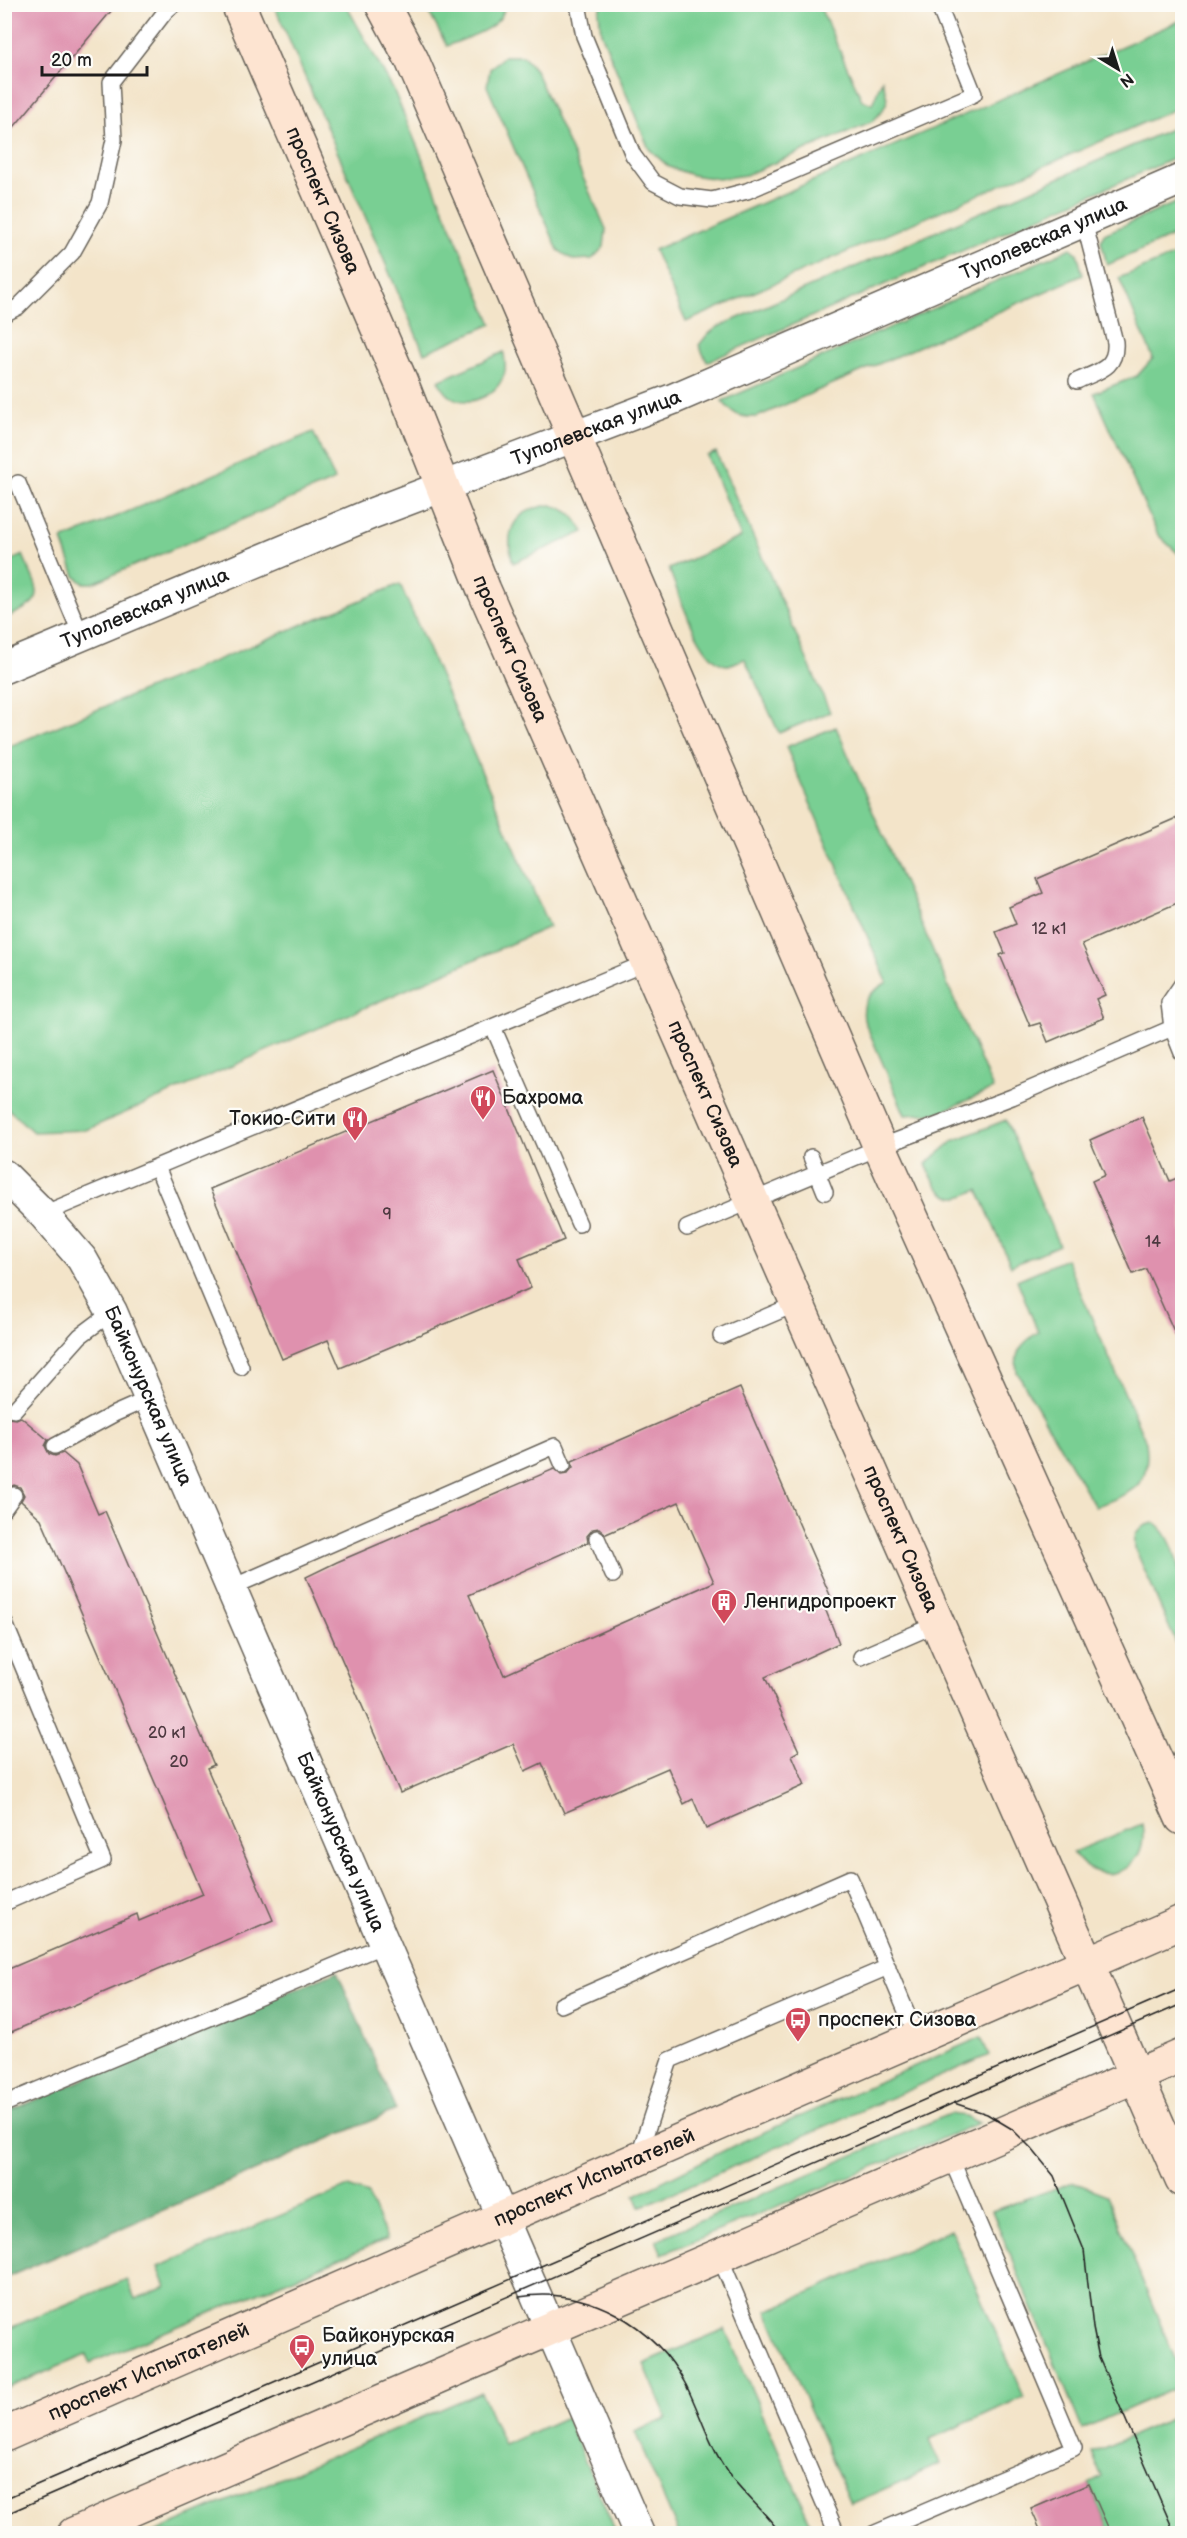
<svg xmlns="http://www.w3.org/2000/svg" width="1187" height="2538" font-family="'Balsamiq Sans',sans-serif">
<style>
.green{fill:#79cf93;stroke:#4a7658;stroke-width:1.5}
.forest{fill:#62b27d;stroke:#3f674c;stroke-width:1.5}
.building{fill:#df91ae;fill-rule:evenodd}
.lines{fill:none;stroke-linecap:round;stroke-linejoin:round}
.lane-casing{stroke:#676259;stroke-width:18}
.street-casing{stroke:#676259;stroke-width:33}
.secondary-casing{stroke:#676259;stroke-width:36}
.lane{stroke:#fff;stroke-width:15}
.street{stroke:#fff;stroke-width:30}
.secondary{stroke:#fde4d1;stroke-width:33}
.tram{stroke:#1c1c1c;stroke-width:1.5}
.labels{text-anchor:middle;dominant-baseline:central;stroke-width:4.5;stroke-linejoin:round;paint-order:stroke}
.number-label{font-size:16px;fill:#4d3940}
.street-label{font-size:20px;fill:#1c1c1c;stroke:#fdfcf7}
.poi-label{font-size:20px;fill:#1c1c1c;stroke:#fdfcf7;text-anchor:start}
</style>
<rect width="100%" height="100%" fill="#fdfcf7"/>
<filter id="ink" filterUnits="userSpaceOnUse"><feTurbulence type="fractalNoise" baseFrequency=".0167" numOctaves="2"/><feDisplacementMap in="SourceGraphic" scale="12" xChannelSelector="R" yChannelSelector="G"/><feConvolveMatrix kernelMatrix="1 2 1 2 8 2 1 2 1" color-interpolation-filters="sRGB"/></filter>
<filter id="wash" filterUnits="userSpaceOnUse"><feTurbulence type="fractalNoise" baseFrequency=".008" numOctaves="4" result="noise"/><feDisplacementMap in="SourceGraphic" scale="24" xChannelSelector="R" yChannelSelector="G"/><feGaussianBlur stdDeviation="1.35" result="paint"/><feColorMatrix in="noise" values="0 0 0 0 0 0 0 0 0 0 0 0 0 0 0 0 0 1.4 0 .05"/><feComposite in="paint" operator="in"/></filter>
<g filter="url(#wash)">
<rect width="100%" height="100%" fill="#f3e4c9"/>
<!-- green -->
<path class="green" d="M274,5H346L394,91L492,324L424,353Z
M425,5H504C506,28 465,38 447,46Z
M601,5H819L862,100L872,104L882,80C889,102 890,104 873,121L746,175L718,179L692,175L669,167L649,149L601,33L599,12Z
M1182,20V106L686,322L654,250Z
M504,56H523L535,70L606,229L604,247L592,259L573,260L558,250L487,86L490,69Z
M1182,124V155L707,362L699,345L707,335L718,327Z
M1182,200V232L1107,265L1101,241L1104,234Z
M1071,248L1077,253L1083,275L757,417C739,418 733,414 722,401Z
M1182,252V557L1158,535L1094,393L1137,376L1153,358L1119,278Z
M504,352C504,358 506,365 505,371C501,393 470,410 450,396C445,393 441,385 438,381Z
M313,432L335,480L93,583H83L75,576L62,540Z
M716,452L830,712L779,733L745,659C740,660 733,664 728,665C701,666 678,591 669,569L741,537L707,456Z
M551,505C570,510 574,515 584,532L513,563C503,528 516,509 551,505Z
M23,555C40,595 49,599 5,618V563Z
M400,584L549,927L86,1130L33,1132L5,1106V748Z
M836,727L993,1089L938,1113L905,1115L864,1020C861,999 870,993 887,982L786,747Z
M1006,1120L1059,1245L1011,1266L978,1190C972,1192 965,1196 959,1197C939,1199 932,1178 926,1164L953,1141Z
M1066,1259L1146,1442C1152,1487 1132,1492 1095,1507L1017,1372C1014,1351 1021,1344 1038,1332L1017,1280Z
M1155,1523C1187,1546 1183,1619 1182,1657L1135,1548C1133,1532 1139,1525 1155,1523Z
M1142,1824C1151,1871 1099,1893 1073,1852Z
M981,2037L989,2055L640,2207L635,2195L739,2143Z
M949,2114L965,2116L979,2123L662,2254L656,2240Z
M1073,2182L1107,2195L1182,2376V2385L1082,2429L992,2211Z
M348,2187L368,2194L387,2239L90,2363L86,2355L5,2389V2330L127,2279L135,2299L166,2287L158,2267Z
M951,2230L1024,2397L930,2439L940,2464L851,2504L767,2311Z
M725,2329L810,2522L800,2527L803,2533H679L635,2432L667,2418L644,2364Z
M481,2392L504,2445L566,2417L616,2533H153Z
M1182,2414V2533H1111L1089,2484L1102,2477L1092,2453Z"/>
<!-- forest -->
<path class="forest" d="M337,1971L396,2110L5,2278V2113Z"/>
<g id="blocks">
<!-- building -->
<path class="building" d="M4,4H117L4,139Z
M1182,816V901L1082,944L1105,995L1096,999L1104,1018L1048,1042L1040,1023L1030,1026L1000,955L1005,953L996,932L1016,924L1009,907L1043,893L1037,879Z
M493,1070L564,1240L519,1259L531,1288L340,1368L328,1340L282,1359L210,1189Z
M1142,1117L1170,1181L1182,1176V1349L1146,1269L1133,1274L1092,1181L1105,1175L1090,1140Z
M740,1388L833,1602L824,1606L839,1643L765,1677L799,1751L792,1755L805,1785L706,1829L693,1799L684,1804L668,1768L564,1813L542,1763L525,1771L513,1744L400,1793L306,1577L337,1562L554,1469L561,1475L567,1474L573,1467L572,1461ZM679,1502L714,1582L504,1675L469,1595L588,1542L587,1536L593,1529L599,1528L606,1534Z
M4,1410L8,1418L16,1419L21,1417L48,1440L45,1446L49,1454L55,1456L63,1453L77,1465L98,1514L105,1511L214,1765L207,1768L273,1920L4,2035V1971L137,1914L139,1921L203,1894L41,1519L21,1501L24,1495L20,1487L14,1485L7,1489L4,1487Z
M1089,2484L1111,2534H1042L1031,2509Z"/>
</g>
</g>
<g filter="url(#ink)">
<use href="#blocks" fill-opacity="0" stroke="#676259" stroke-width="1.5"/>
<g class="lines">
<!-- lane casing -->
<g class="lane-casing">
<path id="lane" d="M578,4L584,36L633,155L653,182L680,196L712,200L747,191L974,94L938,4
M4,314L18,307L72,253L100,203L114,140L111,82L165,12L174,4
M1077,381C1098,371 1117,369 1115,342L1084,222
M18,483L81,635
M493,1027L579,1224
M1172,1028L1182,1053
M811,1157L825,1192
M157,1167L241,1367
M43,1214L648,962
M687,1228L880,1147L1012,1097L1172,1028L1169,1003L1182,984
M721,1336L796,1304
M14,1410L80,1336L112,1312
M55,1446L114,1414L148,1399
M4,1509L14,1495
M597,1538L613,1575
M230,1588L555,1446L563,1465
M4,1621L103,1860L4,1903
M861,1657L937,1624
M561,2005L850,1878L917,2037
M4,2104L384,1945
M638,2157L670,2060L888,1967
M719,2255L837,2534
M873,2534L1074,2448L950,2156"/>
</g>
<!-- street casing -->
<g class="street-casing">
<g id="street">
<path id="s1" d="M4,668L373,513L673,399L1182,179"/>
<path id="s2" d="M4,1175L43,1214L82,1259L112,1312L639,2534"/>
</g>
</g>
<!-- secondary casing -->
<g class="secondary-casing">
<g id="secondary">
<path id="s3" d="M238,4L401,382L484,590L1182,2180"/>
<path d="M382,4L412,60L880,1147L1182,1818"/>
<path id="s4" d="M4,2435L1182,1922"/>
<path d="M74,2534L1182,2056"/>
</g>
</g>
<!-- lane -->
<use href="#lane" class="lane"/>
<!-- street -->
<use href="#street" class="street"/>
<!-- secondary -->
<use href="#secondary" class="secondary"/>
<!-- tram -->
<path class="tram" d="M954,2103L987,2114L1012,2129L1032,2149L1054,2176L1084,2250L1093,2328L1099,2358L1175,2534
M519,2297C587,2286 654,2324 686,2385C700,2413 709,2445 727,2471C743,2494 765,2511 781,2534
M4,2499L1182,1988
M4,2515L1182,2004"/>
</g>
</g>
<!-- icons -->
<defs>
<g id="restaurant-pin" transform="scale(1.35)"><path d="M0 17L-7.5 6A9.5 9.5 0 1 1 7.5 6Z" fill="#d1495b" stroke="#fdfcf7"/><path d="M-5-6h1v4h1v-4h1v4h1v-4h1v5L-1.5 .5V6h-2V.5L-5-1ZM5-6V6H3V1.5H1.5Q1.5-4 5-6Z" fill="#fff"/></g>
<g id="building-pin" transform="scale(1.35)"><path d="M0 17L-7.5 6A9.5 9.5 0 1 1 7.5 6Z" fill="#d1495b" stroke="#fdfcf7"/><path d="M-4-6H4V6H1V3H-1V6H-4ZM-2.5-4.3h1.7v1.8h-1.7ZM.8-4.3h1.7v1.8H.8ZM-2.5-1h1.7V.8h-1.7ZM.8-1h1.7V.8H.8Z" fill="#fff"/></g>
<g id="bus-pin" transform="scale(1.35)"><path d="M0 17L-7.5 6A9.5 9.5 0 1 1 7.5 6Z" fill="#d1495b" stroke="#fdfcf7"/><path d="M-5-6H5V4H4V6H2V4H-2V6H-4V4H-5ZM-3.5-4V0h7V-4ZM-3.5 1.2v1.5H-2V1.2ZM2 1.2v1.5H3.5V1.2Z" fill="#fff"/></g>
</defs>
<g fill-rule="evenodd">
<use href="#restaurant-pin" x="483" y="1098"/>
<use href="#restaurant-pin" x="355" y="1119"/>
<use href="#building-pin" x="724" y="1602"/>
<use href="#bus-pin" x="798" y="2020"/>
<use href="#bus-pin" x="302" y="2347"/>
</g>
<g class="labels">
<!-- number labels -->
<g class="number-label">
<text x="1049" y="929">12 к1</text>
<text x="387" y="1214">9</text>
<text x="1153" y="1242">14</text>
<text x="167" y="1733">20 к1</text>
<text x="179" y="1762">20</text>
</g>
<!-- street labels -->
<g class="street-label">
<text stroke="none"><textPath href="#s3" startOffset="214">проспект Сизова</textPath></text>
<text stroke="none"><textPath href="#s1" startOffset="1125">Туполевская улица</textPath></text>
<text stroke="none"><textPath href="#s1" startOffset="639">Туполевская улица</textPath></text>
<text stroke="none"><textPath href="#s1" startOffset="153">Туполевская улица</textPath></text>
<text stroke="none"><textPath href="#s3" startOffset="700">проспект Сизова</textPath></text>
<text stroke="none"><textPath href="#s3" startOffset="1186">проспект Сизова</textPath></text>
<text stroke="none"><textPath href="#s2" startOffset="267">Байконурская улица</textPath></text>
<text stroke="none"><textPath href="#s3" startOffset="1672">проспект Сизова</textPath></text>
<text stroke="none"><textPath href="#s2" startOffset="753">Байконурская улица</textPath></text>
<text stroke="none"><textPath href="#s4" startOffset="644">проспект Испытателей</textPath></text>
<text stroke="none"><textPath href="#s4" startOffset="158">проспект Испытателей</textPath></text>
</g>
<!-- poi labels -->
<g class="poi-label">
<text x="502" y="1098">Бахрома</text>
<text x="336" y="1119" text-anchor="end">Токио-Сити</text>
<text x="744" y="1602">Ленгидропроект</text>
<text x="818" y="2020">проспект Сизова</text>
<text x="322" y="2336">Байконурская<tspan x="322" dy="23">улица</tspan></text>
</g>
</g>
<!-- margin -->
<rect width="1187" height="2538" fill="none" stroke="#fdfcf7" stroke-width="24"/>
<!-- north arrow -->
<g transform="translate(1118 69) rotate(142)" stroke="#fdfcf7" stroke-width="4.5" paint-order="stroke">
<path d="M0-4.5L10 22L0 15L-10 22Z" fill="#1c1c1c"/>
<text y="-9" font-size="16" font-weight="bold" text-anchor="middle" fill="#1c1c1c">N</text>
</g>
<!-- scale -->
<path d="M42 66v9h105v-9" fill="none" stroke="#1c1c1c" stroke-width="3"/>
<text x="51" y="66" font-size="18" fill="#1c1c1c" stroke="#fdfcf7" stroke-width="4.5" paint-order="stroke">20 m</text>
</svg>
